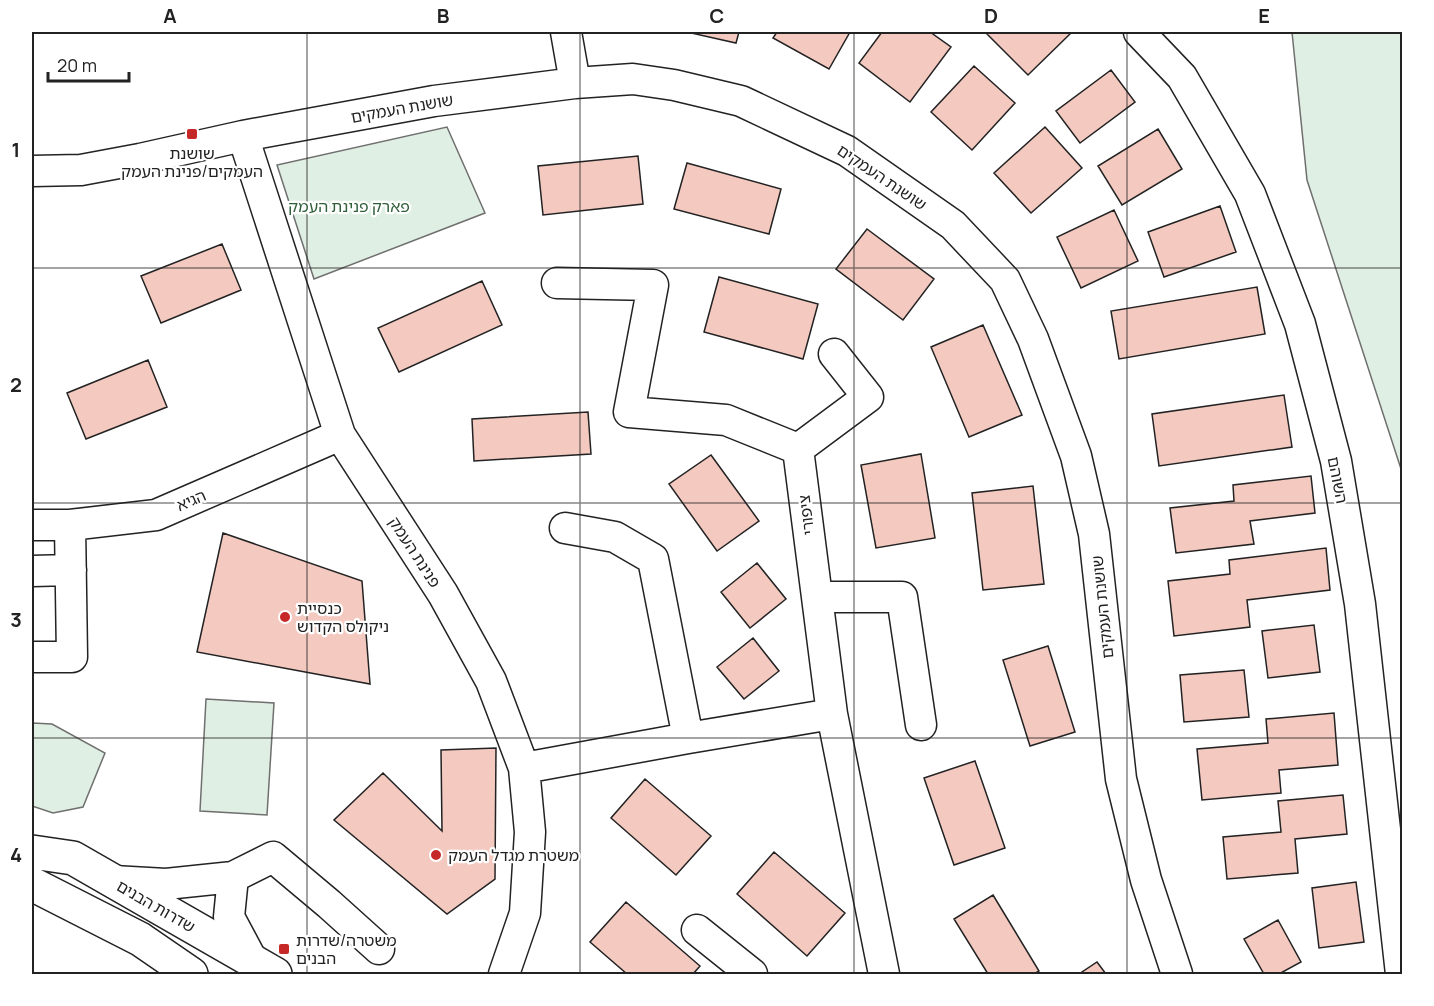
<svg xmlns="http://www.w3.org/2000/svg" width="1434" height="1006" font-family="Manrope,'Noto Sans Hebrew',sans-serif">
<style>
.green{fill:#e0efe3;stroke:#6f6f6f;stroke-width:1.5}
.building{fill:#f3c9c0;stroke:#222;stroke-width:1.5}
.lines{fill:none;stroke-linecap:round;stroke-linejoin:round}
.minor-casing{stroke:#222;stroke-width:33}
.major-casing{stroke:#222;stroke-width:36}
.minor{stroke:#fff;stroke-width:30}
.major{stroke:#fff;stroke-width:33}
.grid{fill:none;stroke:#222;stroke-width:1.5;stroke-opacity:0.55}
.poi-dot{fill:#c62828;stroke:#fff;stroke-width:2}
.labels{text-anchor:middle;dominant-baseline:central;stroke-width:4.5;stroke-linejoin:round;paint-order:stroke}
.street-label{font-size:16px;fill:#222;stroke:#fff}
.poi-label{font-size:16px;fill:#222;stroke:#fff;text-anchor:start}
.park-label{font-size:16px;fill:#2f5e38;stroke:#fff}
.neatline{fill:none;stroke:#222;stroke-width:2}
.grid-label{font-size:20px;text-anchor:middle;font-weight:bold;fill:#222}
</style>
<rect width="100%" height="100%" fill="#fff"/>
<!-- green -->
<path class="green" d="M1292,32H1402V472L1307,180Z
M447,127L485,213L314,279L277,165Z
M206,699L274,703L267,815L200,811Z
M32,723L52,724L105,753L83,807L53,813L32,806Z"/>
<!-- building -->
<path class="building" d="M777,32H850L829,69L773,38Z
M882,32H930L951,47L910,102L859,63Z
M989,32H1072L1028,75L987,34Z
M691,33V32H739L736,43Z
M974,66L1015,103L972,150L931,112Z
M1111,70L1135,102L1080,143L1056,111Z
M1045,127L1082,168L1031,213L994,173Z
M1158,129L1182,169L1122,205L1098,166Z
M638,156L643,204L543,215L538,166Z
M687,163L781,189L769,234L674,209Z
M1220,206L1236,252L1164,277L1148,232Z
M1114,210L1138,261L1081,288L1057,237Z
M867,229L934,279L903,320L836,269Z
M222,244L241,290L161,323L141,276Z
M719,277L818,304L803,359L704,332Z
M482,281L502,325L399,372L378,328Z
M1257,287L1265,334L1119,359L1111,311Z
M983,325L1022,415L969,437L931,347Z
M148,360L167,407L86,439L67,393Z
M1284,395L1292,447L1159,466L1152,414Z
M588,412L591,454L474,461L472,419Z
M921,454L935,538L876,548L861,465Z
M711,455L759,521L717,551L669,484Z
M1311,476L1315,513L1250,521L1254,544L1176,553L1170,508L1234,501L1233,485Z
M1033,486L1044,584L983,590L972,493Z
M223,533L362,581L370,684L197,652Z
M1326,548L1330,590L1247,600L1250,627L1174,636L1168,581L1230,574L1229,560Z
M757,563L786,599L750,628L721,592Z
M1314,625L1320,672L1268,678L1262,631Z
M753,638L779,671L744,699L717,667Z
M1048,646L1075,732L1030,746L1003,660Z
M1244,670L1249,717L1184,722L1180,675Z
M1334,713L1338,765L1279,770L1281,793L1202,800L1197,749L1268,743L1266,719Z
M496,748L495,879L447,914L334,820L383,773L442,831L441,750Z
M975,761L1005,848L954,865L924,778Z
M645,779L711,836L676,875L611,818Z
M1343,795L1347,834L1295,839L1298,873L1227,879L1223,837L1281,832L1278,801Z
M774,852L845,913L807,956L737,894Z
M1356,882L1364,942L1319,948L1312,888Z
M993,895L1039,971L1034,974H988L954,919Z
M626,902L700,966L693,974H627L590,942Z
M1278,920L1301,962L1279,974H1264L1244,939Z
M1097,962L1106,974H1079Z"/>
<g class="lines">
<!-- minor casing -->
<g class="minor-casing">
<path id="minor" d="M566,32L575,83
M1139,32L1182,77L1250,194L1300,324L1336,461L1360,604L1401,974
M243,136L340,435L443,594L491,681L524,768L530,832L525,913L504,974
M32,171L81,170L140,159L243,136L434,101L575,83L633,79L674,85L741,101L847,151L953,225L1005,280L1033,339L1076,456L1094,534L1121,779L1146,880L1177,974
M557,283L653,285L629,412L726,420L798,449L832,714L884,974
M798,449L868,397L834,354
M32,525H70L156,515L340,435
M565,528L615,537L653,559L688,738
M32,571L71,570
M817,597H902L921,725
M32,657H72L70,525
M524,768L688,738L832,714
M113,881L166,884L233,877
M697,930L752,974
M253,962L229,917L233,877L273,857L329,904L379,949"/>
</g>
<!-- major casing -->
<g class="major-casing">
<path id="major" d="M32,852L73,858L275,974
M32,884L140,939L191,974"/>
</g>
<!-- minor -->
<use href="#minor" class="minor"/>
<!-- major -->
<use href="#major" class="major"/>
</g>
<!-- grid -->
<path class="grid" d="M307,32V974M580,32V974M854,32V974M1127,32V974M32,268H1402M32,503H1402M32,738H1402"/>
<!-- markers -->
<g class="poi-dot">
<rect x="186" y="128" width="12" height="12" rx="3"/>
<circle cx="285" cy="617" r="6"/>
<circle cx="436" cy="855" r="6"/>
<rect x="278" y="943" width="12" height="12" rx="3"/>
</g>
<g class="labels">
<!-- street labels -->
<g class="street-label">
<text transform="translate(402 108) rotate(-10)">שושנת העמקים</text>
<text transform="translate(882 177) rotate(34)">שושנת העמקים</text>
<text transform="translate(1338 480) rotate(79)">השוהם</text>
<text transform="translate(191 500) rotate(-23)">הגיא</text>
<text transform="translate(806 515) rotate(-97)">ציפורי</text>
<text transform="translate(415 552) rotate(57)">פנינת העמק</text>
<text transform="translate(1102 607) rotate(-96)">שושנת העמקים</text>
<text transform="translate(156 906) rotate(30)">שדרות הבנים</text>
</g>
<!-- poi labels -->
<g class="poi-label">
<text x="192" y="153" text-anchor="middle">שושנת<tspan x="192" dy="18">העמקים/פנינת העמק</tspan></text>
<text x="297" y="608">כנסיית<tspan x="297" dy="18">ניקולס הקדוש</tspan></text>
<text x="448" y="855">משטרת מגדל העמק</text>
<text x="296" y="940">משטרה/שדרות<tspan x="296" dy="18">הבנים</tspan></text>
</g>
<!-- park labels -->
<g class="park-label">
<text x="349" y="206">פארק פנינת העמק</text>
</g>
</g>
<!-- border -->
<rect width="1434" height="1006" fill="none" stroke="#ffffff" stroke-width="66"/>
<!-- scale -->
<path d="M48 72v9h81v-9" fill="none" stroke="#222222" stroke-width="3"/>
<text x="57" y="72" font-size="18" fill="#222222" stroke="#ffffff" stroke-width="4.5" paint-order="stroke">20 m</text>
<rect x="33" y="33" width="1368" height="940" class="neatline"/>
<g class="grid-label">
<text x="170" y="23">A</text>
<text x="443" y="23">B</text>
<text x="717" y="23">C</text>
<text x="991" y="23">D</text>
<text x="1264" y="23">E</text>
<text x="16" y="157">1</text>
<text x="16" y="392">2</text>
<text x="16" y="627">3</text>
<text x="16" y="862">4</text>
</g>
</svg>
